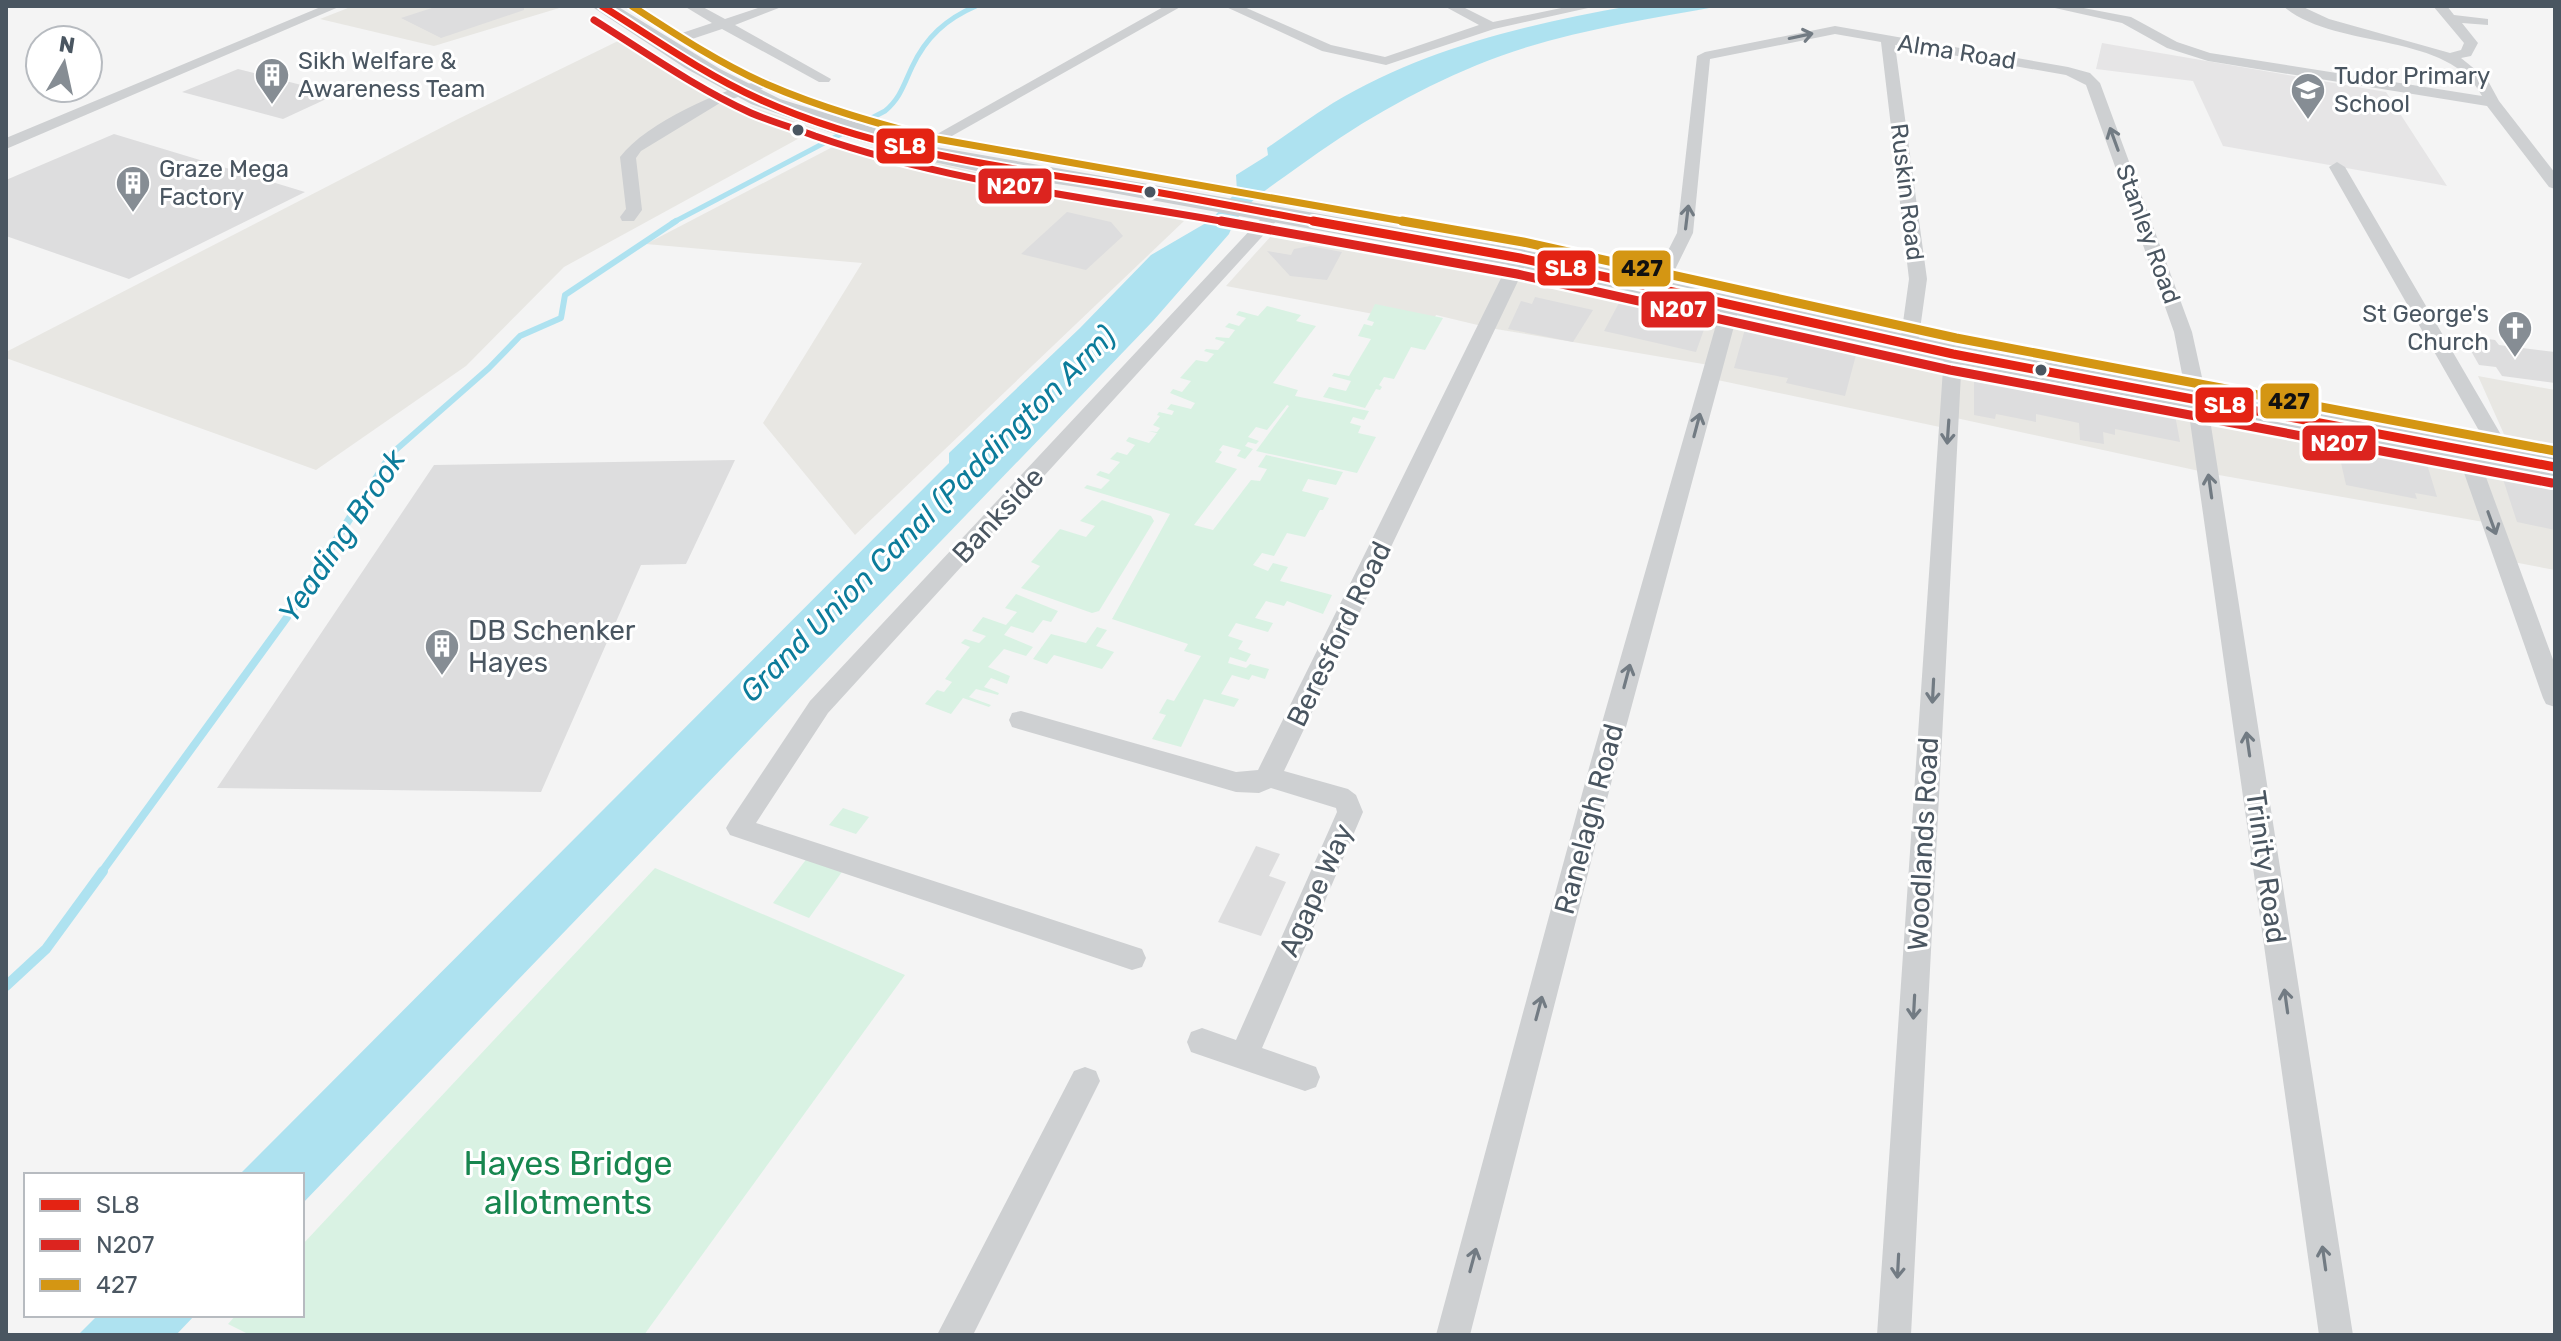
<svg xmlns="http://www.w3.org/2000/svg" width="2561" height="1341" font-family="Rubik,sans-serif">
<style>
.commercial{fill:#e8e7e3}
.education{fill:#e6e5e6}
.green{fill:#d9f2e3}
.water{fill:#aee2f0}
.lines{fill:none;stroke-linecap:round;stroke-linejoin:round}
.stream-far3{stroke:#aee2f0;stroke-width:5}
.stream-far2{stroke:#aee2f0;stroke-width:6}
.stream-far1{stroke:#aee2f0;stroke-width:8}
.stream{stroke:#aee2f0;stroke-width:10}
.building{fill:#ddddde}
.minor{fill:#ced0d2;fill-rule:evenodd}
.primary{fill:#caced1;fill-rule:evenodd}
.bus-1-far1-casing{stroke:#fff;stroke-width:11}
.bus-1-casing{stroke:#fff;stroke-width:14}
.bus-2-far1-casing{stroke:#fff;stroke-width:11}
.bus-2-casing{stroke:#fff;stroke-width:14}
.bus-3-far1-casing{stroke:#fff;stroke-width:11}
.bus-3-casing{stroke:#fff;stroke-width:14}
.bus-1-far1{stroke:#e42313;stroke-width:7}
.bus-1{stroke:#e42313;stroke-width:9}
.bus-2-far1{stroke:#dc241f;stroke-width:7}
.bus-2{stroke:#dc241f;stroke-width:9}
.bus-3-far1{stroke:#d49613;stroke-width:7}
.bus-3{stroke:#d49613;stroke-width:9}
.oneway{stroke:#727b83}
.bus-dot{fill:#4a5661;stroke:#fff;stroke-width:3}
.labels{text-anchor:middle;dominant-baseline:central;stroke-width:6;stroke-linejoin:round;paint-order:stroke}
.far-street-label{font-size:24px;fill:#4a5661;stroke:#fff}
.far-poi-label{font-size:24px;fill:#4a5661;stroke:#fff;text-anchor:start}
.street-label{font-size:28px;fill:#4a5661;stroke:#fff}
.poi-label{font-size:28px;fill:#4a5661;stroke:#fff;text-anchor:start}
.water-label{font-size:30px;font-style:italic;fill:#0c7c9b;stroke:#fff}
.near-park-label{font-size:34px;fill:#17864f;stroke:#fff}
.line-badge{stroke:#fff;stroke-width:3}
.badge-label{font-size:22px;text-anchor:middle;font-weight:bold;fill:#fff}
.pale-badge-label{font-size:22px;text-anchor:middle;font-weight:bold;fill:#111}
</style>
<rect width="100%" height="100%" fill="#f4f4f4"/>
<!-- commercial -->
<path class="commercial" d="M353,6H566L434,46L320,19Z
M618,41L698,88L816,129L564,267L466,366L316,470L6,358V352L458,119Z
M844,141L1184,221L855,535L763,423L862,263L646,244Z
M1280,226L1767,331L2524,479L2478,376L2555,390V570L2508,561L2495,524L2213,474L1956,418L1954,430L1708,378L1709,365L1490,328L1436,315L1431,325L1226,286Z"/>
<!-- education -->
<path class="education" d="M2102,43L2386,92L2447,186L2223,146L2193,81L2096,69Z"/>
<!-- green -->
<path class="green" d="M1375,304L1443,318L1425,350L1411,347L1394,379L1384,377L1379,385L1382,387L1380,390L1376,389L1365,408L1323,397L1329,387L1346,391L1351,381L1332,376L1334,373L1349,376L1371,339L1358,336L1364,324L1372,326L1374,322L1367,320Z
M1267,306L1301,315L1296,321L1316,326L1273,383L1298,390L1295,396L1369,411L1364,420L1353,417L1350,423L1361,426L1358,433L1376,437L1357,473L1256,451L1289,406L1287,405L1267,430L1256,427L1248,437L1259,441L1256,444L1248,442L1245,446L1253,449L1245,459L1237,456L1241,450L1223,445L1219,450L1222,452L1215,462L1237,469L1194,525L1213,530L1251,480L1260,481L1267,469L1258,467L1266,455L1343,472L1336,485L1308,479L1302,491L1329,498L1323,510H1320L1305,537L1287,533L1274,556L1262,553L1253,565L1268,571L1273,563L1288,567L1280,581L1332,595L1323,614L1287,601L1284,606L1266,601L1255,618L1273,623L1268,632L1236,623L1228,636L1243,641L1238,649L1251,654L1246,662L1230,657L1228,663L1246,668L1250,664L1269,669L1265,679L1252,675L1249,680L1232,675L1221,694L1239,699L1234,707L1204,699L1181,747L1152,739L1166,715L1159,713L1167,699L1174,701L1201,656L1184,651L1188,644L1112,619L1170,514L1084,488L1087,485L1101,489L1110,480L1096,475L1100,471L1109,474L1120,462L1110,459L1117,452L1127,455L1135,445L1126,441L1129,437L1149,443L1157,433L1148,431L1157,432L1160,428L1153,425L1160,416L1157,415L1159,412L1172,415L1174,411L1167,409L1171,404L1191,409L1195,403L1170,393L1173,389L1182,392L1191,381L1180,378L1196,360L1207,362L1214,354L1204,351L1206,349L1218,350L1225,342L1215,339L1216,337L1229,338L1235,330L1225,327L1229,323L1239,326L1246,318L1236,315L1239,311L1258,316Z
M1102,500L1151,516L1154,521L1099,611L1092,613L1021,588L1040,566L1031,562L1060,529L1086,537L1095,526L1080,521Z
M1016,594L1058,611L1051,622L1043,620L1033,633L1011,626L1004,635L1033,647L1026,656L1004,649L988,667L1010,676L1007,684L991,678L984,687L999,693L998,695L976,689L969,697L991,705L989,707L963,698L951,714L925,704L937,690L944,692L952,682L945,679L970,647L961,643L965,639L979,643L986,636L972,631L983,617L1006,625L1017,612L1005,608Z
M1097,627L1107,630L1096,646L1114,652L1102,669L1054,655L1047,664L1033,659L1051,634L1086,643Z
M843,808L869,817L856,834L829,825Z
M808,857L844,869L809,918L773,903Z
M655,868L905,975L644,1335H250L228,1324L236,1315H302V1245Z"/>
<!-- water -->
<path class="water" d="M1630,6H1720C1639,21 1554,33 1477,65C1413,91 1354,126 1298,167C1274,185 1240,204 1229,234L1153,321L302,1204V1175H239L949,463V453L1080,328L1151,255L1211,220L1237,191L1236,175L1268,155L1267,148C1289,133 1311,117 1333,103C1423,49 1528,24 1630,6Z
M98,1315H195L176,1335H78Z"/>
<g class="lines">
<!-- stream-far3 -->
<path class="stream-far3" d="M672,223L885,111C900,99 904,84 912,67C926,37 946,19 976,6"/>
<!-- stream-far2 -->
<path class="stream-far2" d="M357,507L390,455L489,368L520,336L561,318L565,295L676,221"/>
<!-- stream-far1 -->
<path class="stream-far1" d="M101,873L296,605L358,505"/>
<!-- stream -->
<path class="stream" d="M6,986L46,949L103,871"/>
</g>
<!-- building -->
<path class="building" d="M438,6H524V10L441,38L401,18Z
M238,69L242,70L337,94L283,119L182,92Z
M114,134L305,192L129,279L6,236V180Z
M1067,212L1111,222L1123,236L1086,270L1021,254Z
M1310,246L1342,252L1327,280L1290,276L1267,251L1291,255L1294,249Z
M1535,297L1593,310L1573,342L1508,329L1521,301L1532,304Z
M1620,301L1707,321L1696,352L1604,331Z
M1745,329L1856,355L1845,396L1786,383L1788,378L1734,368Z
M2462,335L2495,340L2499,345L2555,352V383L2502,376L2496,367L2479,365Z
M1986,378L2175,415L2180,442L2115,429V435L2103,432L2104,444L2080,440L2079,423L2036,414V422L1996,414L1995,419L1974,415V382Z
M2337,445L2426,461L2437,497L2415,493L2417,499L2346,485Z
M735,460L686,564L641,565L541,792L217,788L434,465Z
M2502,476L2555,486V530L2517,522Z
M1256,846L1280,854L1269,876L1286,882L1261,936L1218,922Z"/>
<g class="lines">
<!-- minor -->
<path class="minor" d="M323,6H341L6,149V138Z
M684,6H701L725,19L764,6H784L735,25L831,79L829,82H819L722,29L689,40H679V34L712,23Z
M1165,6H1182L943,141H933L930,138Z
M1224,6H1242L1331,45L1385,57L1479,25L1444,6H1461L1493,22L1571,6H1597L1494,29L1386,65L1322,51Z
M2046,6H2073L2131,17L2177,42L2210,53L2482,96C2449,30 2335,51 2283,6H2301L2329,19L2450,53L2461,50L2464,43L2433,6H2447L2454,15L2488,19V25L2462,23L2478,43L2471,56L2461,58L2487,79L2499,101L2555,173V189L2549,187L2487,106L2208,61L2167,48L2122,23Z
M1835,26L2068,67L2090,73L2100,83L2192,332L2207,400L2353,1335H2319L2187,400L2174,332L2086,85L2066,75L1895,45L1927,279L1918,344L1909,350L1900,344L1909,279L1881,42L1835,34L1710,59L1693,233L1664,292L1658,293L1649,288L1677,233L1697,56L1705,52Z
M766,79L771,80V86L720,103L641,151L636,158L642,210L634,221H622L620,217L626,209L620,157C648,121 723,89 766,79Z
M2337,162L2345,167L2514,457L2511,461L2504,463L2494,457L2329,167Z
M1273,210L1281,215L1279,218L828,713L756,823L1142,949L1146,958L1142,967L1132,970L730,835L726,828L730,821L810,701L1267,212Z
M1520,253L1529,258L1284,771L1348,789L1356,795L1363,812L1262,1048L1316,1067L1320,1077L1316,1087L1305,1091L1191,1052L1187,1042L1191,1032L1202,1028L1236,1040L1337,812L1336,808L1271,788L1259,793L1236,792L1012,727L1009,720L1012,713L1021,711L1236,772L1258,770L1511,258Z
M1731,299L1740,304L1615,768L1470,1335H1436L1589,768L1722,304Z
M1953,348L1962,354L1911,1335H1877L1944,354Z
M2466,444L2476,450L2555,665V707L2546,704L2543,698L2456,450Z
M1085,1067L1096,1071L1100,1081L973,1335H937L1074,1071Z"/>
<!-- primary -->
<path class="primary" d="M591,6H617L720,69L780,99L936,147L1520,249L1953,345L2555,456V478L1953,363L1520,267L1091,189L996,175L933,162L832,133L751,104L685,68Z"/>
<!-- bus-1-far1 casing -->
<g class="bus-1-far1-casing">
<path id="bus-1-far1" d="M602,6C653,38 704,74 759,99C863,146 978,164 1090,181C1168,193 1246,209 1324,223"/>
</g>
<!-- bus-1 casing -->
<g class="bus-1-casing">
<path id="bus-1" d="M1313,221L1520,258L1953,354L2555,467"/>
</g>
<!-- bus-2-far1 casing -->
<g class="bus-2-far1-casing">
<path id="bus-2-far1" d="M594,20C645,52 696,88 751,113C772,122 794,128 815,136C950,183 1092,198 1232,223"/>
</g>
<!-- bus-2 casing -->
<g class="bus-2-casing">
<path id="bus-2" d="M1221,221L1517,274L1950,370L2552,483"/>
</g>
<!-- bus-3-far1 casing -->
<g class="bus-3-far1-casing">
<path id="bus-3-far1" d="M632,6C675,34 719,63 766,84C821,108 879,124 937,139L1414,223"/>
</g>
<!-- bus-3 casing -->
<g class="bus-3-casing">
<path id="bus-3" d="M1402,221L1523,242L1956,338L2555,451"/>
</g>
<!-- bus-1-far1 -->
<use href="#bus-1-far1" class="bus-1-far1"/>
<!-- bus-1 -->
<use href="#bus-1" class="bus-1"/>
<!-- bus-2-far1 -->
<use href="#bus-2-far1" class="bus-2-far1"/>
<!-- bus-2 -->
<use href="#bus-2" class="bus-2"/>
<!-- bus-3-far1 -->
<use href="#bus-3-far1" class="bus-3-far1"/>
<!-- bus-3 -->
<use href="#bus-3" class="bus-3"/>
</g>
<!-- one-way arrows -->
<defs><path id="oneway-shaft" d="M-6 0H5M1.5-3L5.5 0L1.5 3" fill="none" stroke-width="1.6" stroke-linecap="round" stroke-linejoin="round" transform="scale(2)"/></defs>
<g class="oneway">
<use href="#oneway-shaft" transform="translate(1801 36) rotate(-12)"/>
<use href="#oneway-shaft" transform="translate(2114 139) rotate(-110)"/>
<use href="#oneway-shaft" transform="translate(1687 217) rotate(-83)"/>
<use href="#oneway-shaft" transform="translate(1697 425) rotate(-75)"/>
<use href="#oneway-shaft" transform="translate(1948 432) rotate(94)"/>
<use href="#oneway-shaft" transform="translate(2210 486) rotate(-98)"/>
<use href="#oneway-shaft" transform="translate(2492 523) rotate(70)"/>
<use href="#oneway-shaft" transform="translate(1627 676) rotate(-75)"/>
<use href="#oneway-shaft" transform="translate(1933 691) rotate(93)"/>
<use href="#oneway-shaft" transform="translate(2248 744) rotate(-98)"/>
<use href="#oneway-shaft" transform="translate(2286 1001) rotate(-98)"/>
<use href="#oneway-shaft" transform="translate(1914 1007) rotate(93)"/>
<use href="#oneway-shaft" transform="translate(1539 1008) rotate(-75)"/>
<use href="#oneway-shaft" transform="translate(2324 1258) rotate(-98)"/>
<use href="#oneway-shaft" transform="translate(1473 1260) rotate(-75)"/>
<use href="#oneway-shaft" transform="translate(1898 1266) rotate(93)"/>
</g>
<!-- icons -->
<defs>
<g id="building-pin" transform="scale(1.8)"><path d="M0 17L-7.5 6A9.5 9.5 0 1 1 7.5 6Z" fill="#868d94" stroke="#fff"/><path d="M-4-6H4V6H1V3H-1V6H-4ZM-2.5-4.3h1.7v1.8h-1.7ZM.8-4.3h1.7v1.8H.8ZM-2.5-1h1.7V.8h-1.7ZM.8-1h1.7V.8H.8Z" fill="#fff"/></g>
<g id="school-pin" transform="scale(1.8)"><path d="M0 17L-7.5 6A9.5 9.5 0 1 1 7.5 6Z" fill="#868d94" stroke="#fff"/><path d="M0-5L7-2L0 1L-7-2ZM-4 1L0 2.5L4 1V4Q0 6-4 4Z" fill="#fff"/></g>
<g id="church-pin" transform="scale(1.8)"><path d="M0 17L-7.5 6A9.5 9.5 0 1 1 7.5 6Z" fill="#868d94" stroke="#fff"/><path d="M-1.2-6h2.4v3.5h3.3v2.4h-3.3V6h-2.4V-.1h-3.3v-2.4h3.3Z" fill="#fff"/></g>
</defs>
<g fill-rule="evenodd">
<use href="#building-pin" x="272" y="75"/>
<use href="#school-pin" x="2308" y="90"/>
<use href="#building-pin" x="133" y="183"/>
<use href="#church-pin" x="2515" y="328"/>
<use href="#building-pin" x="442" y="646"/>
</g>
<!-- markers -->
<g class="bus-dot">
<circle cx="798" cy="130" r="7"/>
<circle cx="1150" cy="192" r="7"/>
<circle cx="2041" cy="370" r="7"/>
</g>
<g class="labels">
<!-- far-street labels -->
<g class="far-street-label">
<text transform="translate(1957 52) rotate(9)">Alma Road</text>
<text transform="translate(1907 192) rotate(83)">Ruskin Road</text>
<text transform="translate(2148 234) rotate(70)">Stanley Road</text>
</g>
<!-- far-poi labels -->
<g class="far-poi-label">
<text x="298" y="61">Sikh Welfare &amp;<tspan x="298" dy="28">Awareness Team</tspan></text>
<text x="2334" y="76">Tudor Primary<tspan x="2334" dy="28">School</tspan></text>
<text x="159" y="169">Graze Mega<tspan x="159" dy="28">Factory</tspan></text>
<text x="2489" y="314" text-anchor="end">St George's<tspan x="2489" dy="28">Church</tspan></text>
</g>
<!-- street labels -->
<g class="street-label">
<text transform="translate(998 515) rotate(-47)">Bankside</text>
<text transform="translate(1339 634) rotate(-64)">Beresford Road</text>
<text transform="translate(1589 819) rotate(-75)">Ranelagh Road</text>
<text transform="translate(1923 844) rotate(-87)">Woodlands Road</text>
<text transform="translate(2266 867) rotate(82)">Trinity Road</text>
<text transform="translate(1316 890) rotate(-66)">Agape Way</text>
</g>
<!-- poi labels -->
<g class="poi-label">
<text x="468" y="630">DB Schenker<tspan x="468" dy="32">Hayes</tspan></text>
</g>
<!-- water labels -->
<g class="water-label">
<text transform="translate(928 514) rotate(-45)">Grand Union Canal (Paddington Arm)</text>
<text transform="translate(342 536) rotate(-56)">Yeading Brook</text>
</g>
<!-- near-park labels -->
<g class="near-park-label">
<text x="568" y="1163">Hayes Bridge<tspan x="568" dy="39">allotments</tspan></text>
</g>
</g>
<g class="line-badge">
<rect x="875" y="127" width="61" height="38" rx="8" fill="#e42313"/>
<rect x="977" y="167" width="76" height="38" rx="8" fill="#dc241f"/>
<rect x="1536" y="249" width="61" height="38" rx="8" fill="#e42313"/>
<rect x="1611" y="249" width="61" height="39" rx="8" fill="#d49613"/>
<rect x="1640" y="290" width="76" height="39" rx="8" fill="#dc241f"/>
<rect x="2259" y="382" width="61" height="38" rx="8" fill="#d49613"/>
<rect x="2194" y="386" width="61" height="38" rx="8" fill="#e42313"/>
<rect x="2301" y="424" width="76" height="38" rx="8" fill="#dc241f"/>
</g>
<g class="badge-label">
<text x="905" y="154">SL8</text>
<text x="1015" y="194">N207</text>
<text x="1566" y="276">SL8</text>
<text x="1678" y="317">N207</text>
<text x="2225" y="413">SL8</text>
<text x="2339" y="451">N207</text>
</g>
<g class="pale-badge-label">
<text x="1642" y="276">427</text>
<text x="2289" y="409">427</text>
</g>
<!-- border -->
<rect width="2561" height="1341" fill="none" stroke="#4a5661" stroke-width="16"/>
<!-- legend -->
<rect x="24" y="1173" width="280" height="144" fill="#ffffff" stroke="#b7bbc0" stroke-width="2"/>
<rect x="40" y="1199" width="40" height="12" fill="#e42313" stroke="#b7bbc0" stroke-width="2"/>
<text x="96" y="1213" font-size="24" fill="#4a5661">SL8</text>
<rect x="40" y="1239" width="40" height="12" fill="#dc241f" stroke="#b7bbc0" stroke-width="2"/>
<text x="96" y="1253" font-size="24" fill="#4a5661">N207</text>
<rect x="40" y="1279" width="40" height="12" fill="#d49613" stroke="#b7bbc0" stroke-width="2"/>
<text x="96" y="1293" font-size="24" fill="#4a5661">427</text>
<!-- north arrow -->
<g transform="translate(64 64) rotate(9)"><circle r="38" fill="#ffffff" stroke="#b7bbc0" stroke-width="2"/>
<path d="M0-6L14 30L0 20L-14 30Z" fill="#868d94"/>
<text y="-12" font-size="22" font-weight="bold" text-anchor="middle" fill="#4a5661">N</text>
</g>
</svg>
